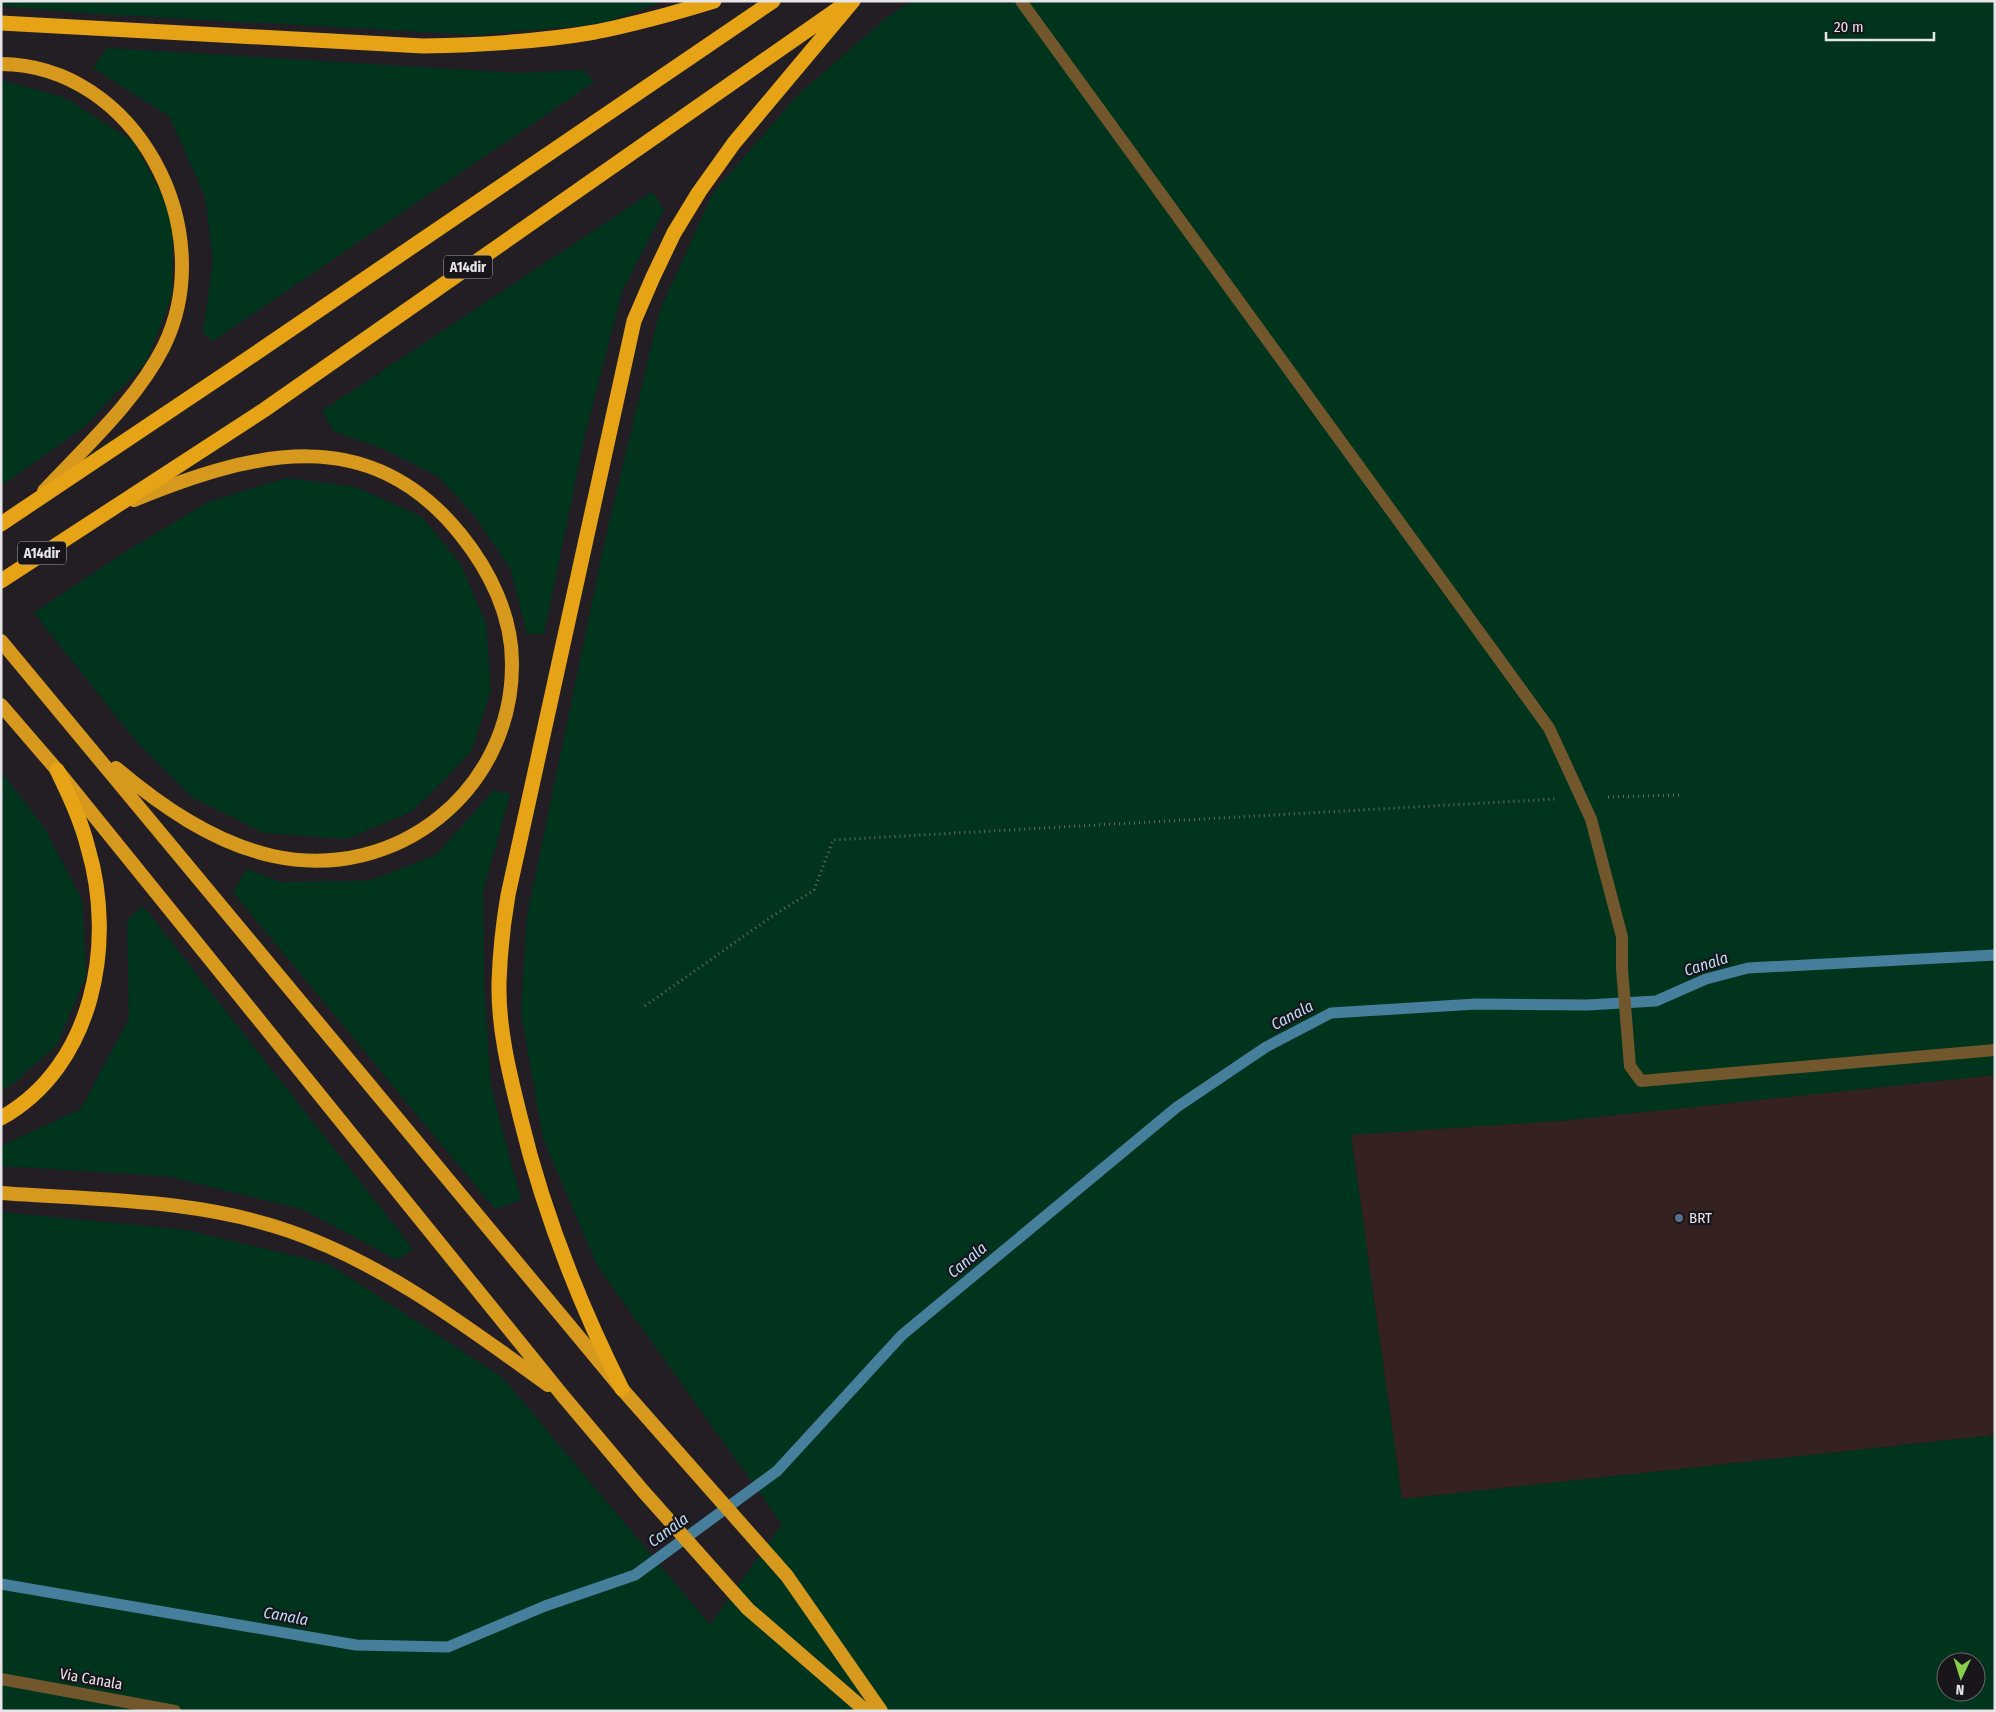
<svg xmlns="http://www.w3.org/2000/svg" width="1996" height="1712" font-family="'Fira Sans Condensed',sans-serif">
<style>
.industrial{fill:#342120}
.green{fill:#00341d;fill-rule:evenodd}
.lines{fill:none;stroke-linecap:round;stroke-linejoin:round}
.stream{stroke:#467f9b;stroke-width:11}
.path{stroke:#6c696e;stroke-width:3;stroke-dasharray:1 4;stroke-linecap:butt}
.minor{stroke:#72572c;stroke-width:12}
.trunk{stroke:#d6981d;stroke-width:14}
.motorway{stroke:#e6a316;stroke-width:15}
.service-dot{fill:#5c6f8a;stroke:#18151b;stroke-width:2}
.labels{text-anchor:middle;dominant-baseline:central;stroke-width:4.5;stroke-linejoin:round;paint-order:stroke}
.shield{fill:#18151b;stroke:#aaa7ab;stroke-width:1}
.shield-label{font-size:14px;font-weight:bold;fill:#e8e5e9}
.poi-label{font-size:15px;fill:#e8e5e9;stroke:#18151b;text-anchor:start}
.street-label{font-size:15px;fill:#e8e5e9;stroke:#18151b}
.water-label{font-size:16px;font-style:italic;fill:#bbdef6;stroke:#18151b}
</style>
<rect width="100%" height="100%" fill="#221e24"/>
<!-- industrial -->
<path class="industrial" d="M1995,1075V1435L1402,1499L1351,1134L1559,1121Z"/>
<!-- green -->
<path class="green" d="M1,1H665L601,24L478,35L99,14L1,6Z
M912,1H1995V1075L1559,1121L1351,1135L1402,1499L1995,1435V1711H1V1212L186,1230L329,1264L503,1378L710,1625L782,1524L597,1265L543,1138L521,1012L527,916L605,540L660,310L713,193L797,96L886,18ZM1946,1662H1976V1692H1946Z
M107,48L519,73L584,70L594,82L213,341L203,333L213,261L205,196L169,116L93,68Z
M1,80L65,98L133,141L173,215L172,294L147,361L84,427L1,486Z
M652,192L664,210L622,292L585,434L544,634H527L510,568L474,515L438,476L384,449L333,431L322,411Z
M287,478L356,487L422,517L461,565L486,624L491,690L472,750L443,781L411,812L346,839L264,833L192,797L137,742L34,613L127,551L208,502Z
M1,771L45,829L82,900L86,975L57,1045L11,1085L1,1090Z
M494,790L510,794L483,892L484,986L491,1087L521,1200L495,1209L233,892L247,869L280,882L369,881L436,855Z
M143,906L413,1249L397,1260L302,1209L166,1176L1,1166V1146L81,1109L129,1018L127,921Z"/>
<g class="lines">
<!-- stream -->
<path class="stream" d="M1,1584L356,1645L448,1647L545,1606L635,1575L777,1471L902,1335L1177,1107L1266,1047L1331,1013L1476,1004L1587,1005L1656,1001L1706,979L1748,968L1995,955"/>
<!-- path -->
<path class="path" d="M1608,797L1680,795
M645,1006L771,917L814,890L833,840L1555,799"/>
<!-- minor -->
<path class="minor" d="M1021,1L1549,728L1591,819L1622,937V969L1630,1066L1641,1081L1995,1050
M1,1679L175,1711"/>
<!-- trunk -->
<path class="trunk" d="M1,64C136,65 221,229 164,346C137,400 85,447 44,491
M1,641L622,1389L787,1576L881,1711
M1,705L57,770L563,1396L643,1491L748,1609L866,1711
M116,768C161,806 214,843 273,856C397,883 513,790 512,663C512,616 490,571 461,535C369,420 252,452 134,500
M1,1193C97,1200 198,1199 289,1231C385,1264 467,1327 548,1385"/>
<!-- motorway -->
<path class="motorway" d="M1,23L423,46C481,45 538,42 595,32C635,24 675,13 714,1
M1,524L231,370L773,1
M1,581L264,410L842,6
M1,1118C94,1066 116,943 88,848C81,820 69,795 57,770
M622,1389C578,1301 543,1212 520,1116C509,1072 498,1028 499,982C500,953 503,924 508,895L634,321L653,277L674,233L699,192L734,143L853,1"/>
</g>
<!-- markers -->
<circle class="service-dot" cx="1679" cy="1218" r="5"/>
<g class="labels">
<!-- shield labels -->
<g class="shield">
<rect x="444" y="255.5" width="48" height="23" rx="4"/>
<rect x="18" y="541.5" width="48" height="23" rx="4"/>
</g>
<g class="shield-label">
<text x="468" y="267">A14dir</text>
<text x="42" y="553">A14dir</text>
</g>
<!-- poi labels -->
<g class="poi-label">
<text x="1689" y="1218">BRT</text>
</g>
<!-- street labels -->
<g class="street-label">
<text transform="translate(91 1679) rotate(10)">Via Canala</text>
</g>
<!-- water labels -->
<g class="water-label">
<text transform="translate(1706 964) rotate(-18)">Canala</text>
<text transform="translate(1292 1015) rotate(-28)">Canala</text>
<text transform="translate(967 1260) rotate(-40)">Canala</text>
<text transform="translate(668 1530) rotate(-36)">Canala</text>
<text transform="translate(286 1616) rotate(10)">Canala</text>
</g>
</g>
<!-- border -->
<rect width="1996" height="1712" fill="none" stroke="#e8e5e9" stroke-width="5"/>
<!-- north arrow -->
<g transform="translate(1961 1677) rotate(184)"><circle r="24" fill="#18151b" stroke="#6b686d"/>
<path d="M0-4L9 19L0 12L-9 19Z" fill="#88cf4a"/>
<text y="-8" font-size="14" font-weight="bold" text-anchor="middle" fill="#e8e5e9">N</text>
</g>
<!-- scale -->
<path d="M1826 32v8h108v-8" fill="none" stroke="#e8e5e9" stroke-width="2.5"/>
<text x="1834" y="32" font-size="15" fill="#e8e5e9" stroke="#18151b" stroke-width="4" paint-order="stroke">20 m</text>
</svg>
